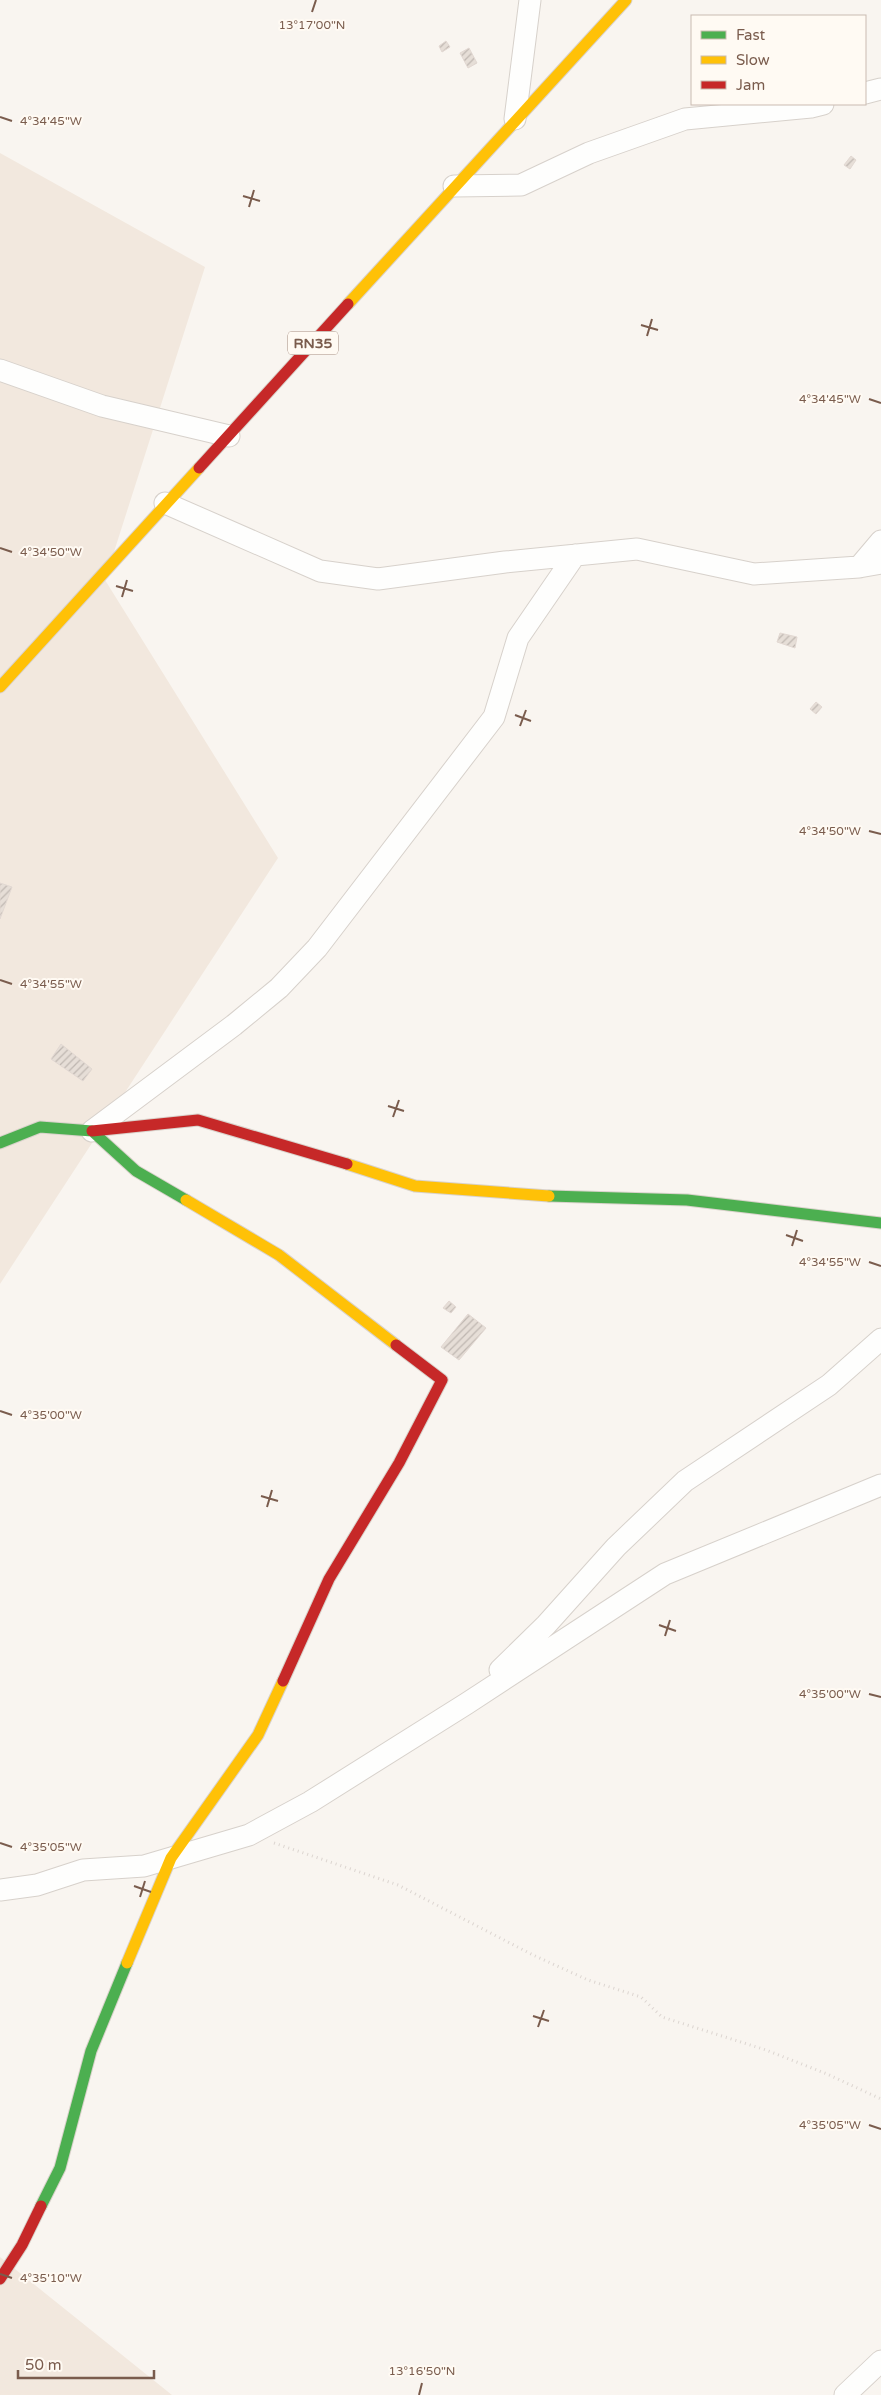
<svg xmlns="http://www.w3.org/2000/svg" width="881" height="2395" font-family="'Varela Round',sans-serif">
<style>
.residential{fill:#f2e8de}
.building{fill:url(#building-hatch);stroke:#e2d8d2}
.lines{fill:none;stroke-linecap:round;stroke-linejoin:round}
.street-casing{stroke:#d7d1cb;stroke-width:23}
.fast-casing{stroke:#d9d2cb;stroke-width:13}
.slow-casing{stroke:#d9d2cb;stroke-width:13}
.jam-casing{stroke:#d9d2cb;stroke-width:13}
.path{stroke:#dcd5d0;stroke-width:3;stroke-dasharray:1 4;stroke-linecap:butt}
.street{stroke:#fefefd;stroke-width:21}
.fast{stroke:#4caf50;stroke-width:11}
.slow{stroke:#ffc107;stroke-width:11}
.jam{stroke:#c62828;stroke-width:11}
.ticks{fill:none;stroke:#7a5c4d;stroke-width:2}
.labels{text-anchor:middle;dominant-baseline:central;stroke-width:4;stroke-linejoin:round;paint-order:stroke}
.shield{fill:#fffaf3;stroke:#a28b7f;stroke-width:1}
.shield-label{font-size:14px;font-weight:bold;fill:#7a5c4d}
.ticks-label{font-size:12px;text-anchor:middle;fill:#7a5c4d;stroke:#fffaf3;stroke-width:4;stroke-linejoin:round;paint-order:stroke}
</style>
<defs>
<pattern id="building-hatch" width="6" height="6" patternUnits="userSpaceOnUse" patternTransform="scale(1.25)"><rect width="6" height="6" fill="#e6ded7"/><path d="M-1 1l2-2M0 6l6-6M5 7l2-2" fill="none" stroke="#bfb7b1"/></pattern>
</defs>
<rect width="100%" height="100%" fill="#f9f5f0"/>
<!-- residential -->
<path class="residential" d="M0,153L205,267L105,580L278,858L0,1284Z
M0,2257L172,2395H0Z"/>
<!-- building -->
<path class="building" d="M446,41L450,47L442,52L439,46Z
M469,48L477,63L468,68L460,53Z
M851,156L856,160L850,169L844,165Z
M780,633L797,637L795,648L777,642Z
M816,702L822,707L816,714L810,709Z
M0,883L12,887L0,919Z
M61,1044L92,1069L83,1081L51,1059Z
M449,1301L456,1307L451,1313L443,1308Z
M468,1314L486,1328L459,1360L441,1347Z"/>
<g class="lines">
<!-- street casing -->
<g class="street-casing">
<path id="street" d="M865,93L881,89
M515,119L530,0
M454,186L521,185L589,153L685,119L811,107L823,104
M0,370L102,406L229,436
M165,503L320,571L378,579L505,562L637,549L754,574L859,567L881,563
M859,567L881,541
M92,1131L234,1025L279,988L317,948L494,717L518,638L575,555
M500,1670L546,1625L616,1547L685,1481L829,1385L881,1339
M0,1890L37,1885L83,1870L144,1866L249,1835L310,1802L466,1704L665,1574L881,1485
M845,2395L881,2361"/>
</g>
<!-- fast casing -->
<g class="fast-casing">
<path id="fast" d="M0,1143L40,1127L92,1131L136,1171L186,1200
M549,1196L687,1200L881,1223
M41,2206L60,2168L91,2051L127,1963"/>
</g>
<!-- slow casing -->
<g class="slow-casing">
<path id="slow" d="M348,304L626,0
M0,687L199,468
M347,1164L415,1186L549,1196
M186,1200L279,1255L396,1345
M127,1963L171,1858L258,1735L283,1681"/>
</g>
<!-- jam casing -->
<g class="jam-casing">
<path id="jam" d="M199,468L348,304
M92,1131L198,1120L347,1164
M283,1681L329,1579L399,1463L442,1380L396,1345
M0,2279L22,2245L41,2206"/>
</g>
<!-- path -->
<path class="path" d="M274,1843L398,1885L533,1955L588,1980L641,1997L662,2017L766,2050L827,2074L881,2099"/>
<!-- street -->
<use href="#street" class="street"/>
<!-- fast -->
<use href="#fast" class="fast"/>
<!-- slow -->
<use href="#slow" class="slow"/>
<!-- jam -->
<use href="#jam" class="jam"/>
</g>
<!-- ticks -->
<path class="ticks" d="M312,12L316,0M0,117L12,121M243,196L260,201M249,207L254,190M641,325L658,330M647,336L652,319M869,399L881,403M0,548L12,552M116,586L133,591M122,597L127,580M515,715L531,721M520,726L526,710M869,831L881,834M0,980L12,984M388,1106L404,1111M393,1117L399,1100M786,1235L803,1241M792,1246L797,1230M869,1262L881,1266M0,1411L12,1415M261,1496L278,1501M267,1507L272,1490M659,1625L676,1631M665,1636L670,1620M869,1694L881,1697M0,1843L12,1847M134,1886L151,1892M140,1897L145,1881M533,2016L549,2021M538,2027L544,2010M869,2125L881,2129M0,2274L12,2278M419,2395L422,2383"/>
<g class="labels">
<!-- shield labels -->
<rect class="shield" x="288" y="331.5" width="50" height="23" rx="4"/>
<g class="shield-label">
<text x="313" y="343">RN35</text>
</g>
</g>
<g class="ticks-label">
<text x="312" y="29">13°17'00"N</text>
<text x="51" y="125">4°34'45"W</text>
<text x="830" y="403">4°34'45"W</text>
<text x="51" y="556">4°34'50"W</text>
<text x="830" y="835">4°34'50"W</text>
<text x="51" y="988">4°34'55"W</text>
<text x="830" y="1266">4°34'55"W</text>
<text x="51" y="1419">4°35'00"W</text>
<text x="830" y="1698">4°35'00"W</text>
<text x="51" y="1851">4°35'05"W</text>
<text x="830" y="2129">4°35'05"W</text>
<text x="51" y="2282">4°35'10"W</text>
<text x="422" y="2375">13°16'50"N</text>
</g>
<!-- legend -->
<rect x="691" y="15" width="175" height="90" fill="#fffaf3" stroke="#cabbb1"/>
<rect x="701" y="31" width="25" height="8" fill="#4caf50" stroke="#cabbb1"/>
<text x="736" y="40" font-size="15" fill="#7a5c4d">Fast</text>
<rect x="701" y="56" width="25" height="8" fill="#ffc107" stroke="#cabbb1"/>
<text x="736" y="65" font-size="15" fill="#7a5c4d">Slow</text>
<rect x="701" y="81" width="25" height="8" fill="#c62828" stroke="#cabbb1"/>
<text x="736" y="90" font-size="15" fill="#7a5c4d">Jam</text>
<!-- scale -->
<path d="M18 2370v8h136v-8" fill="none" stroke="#7a5c4d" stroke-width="2.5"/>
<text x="25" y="2370" font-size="15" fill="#7a5c4d" stroke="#fffaf3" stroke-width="4" paint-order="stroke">50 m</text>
</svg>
